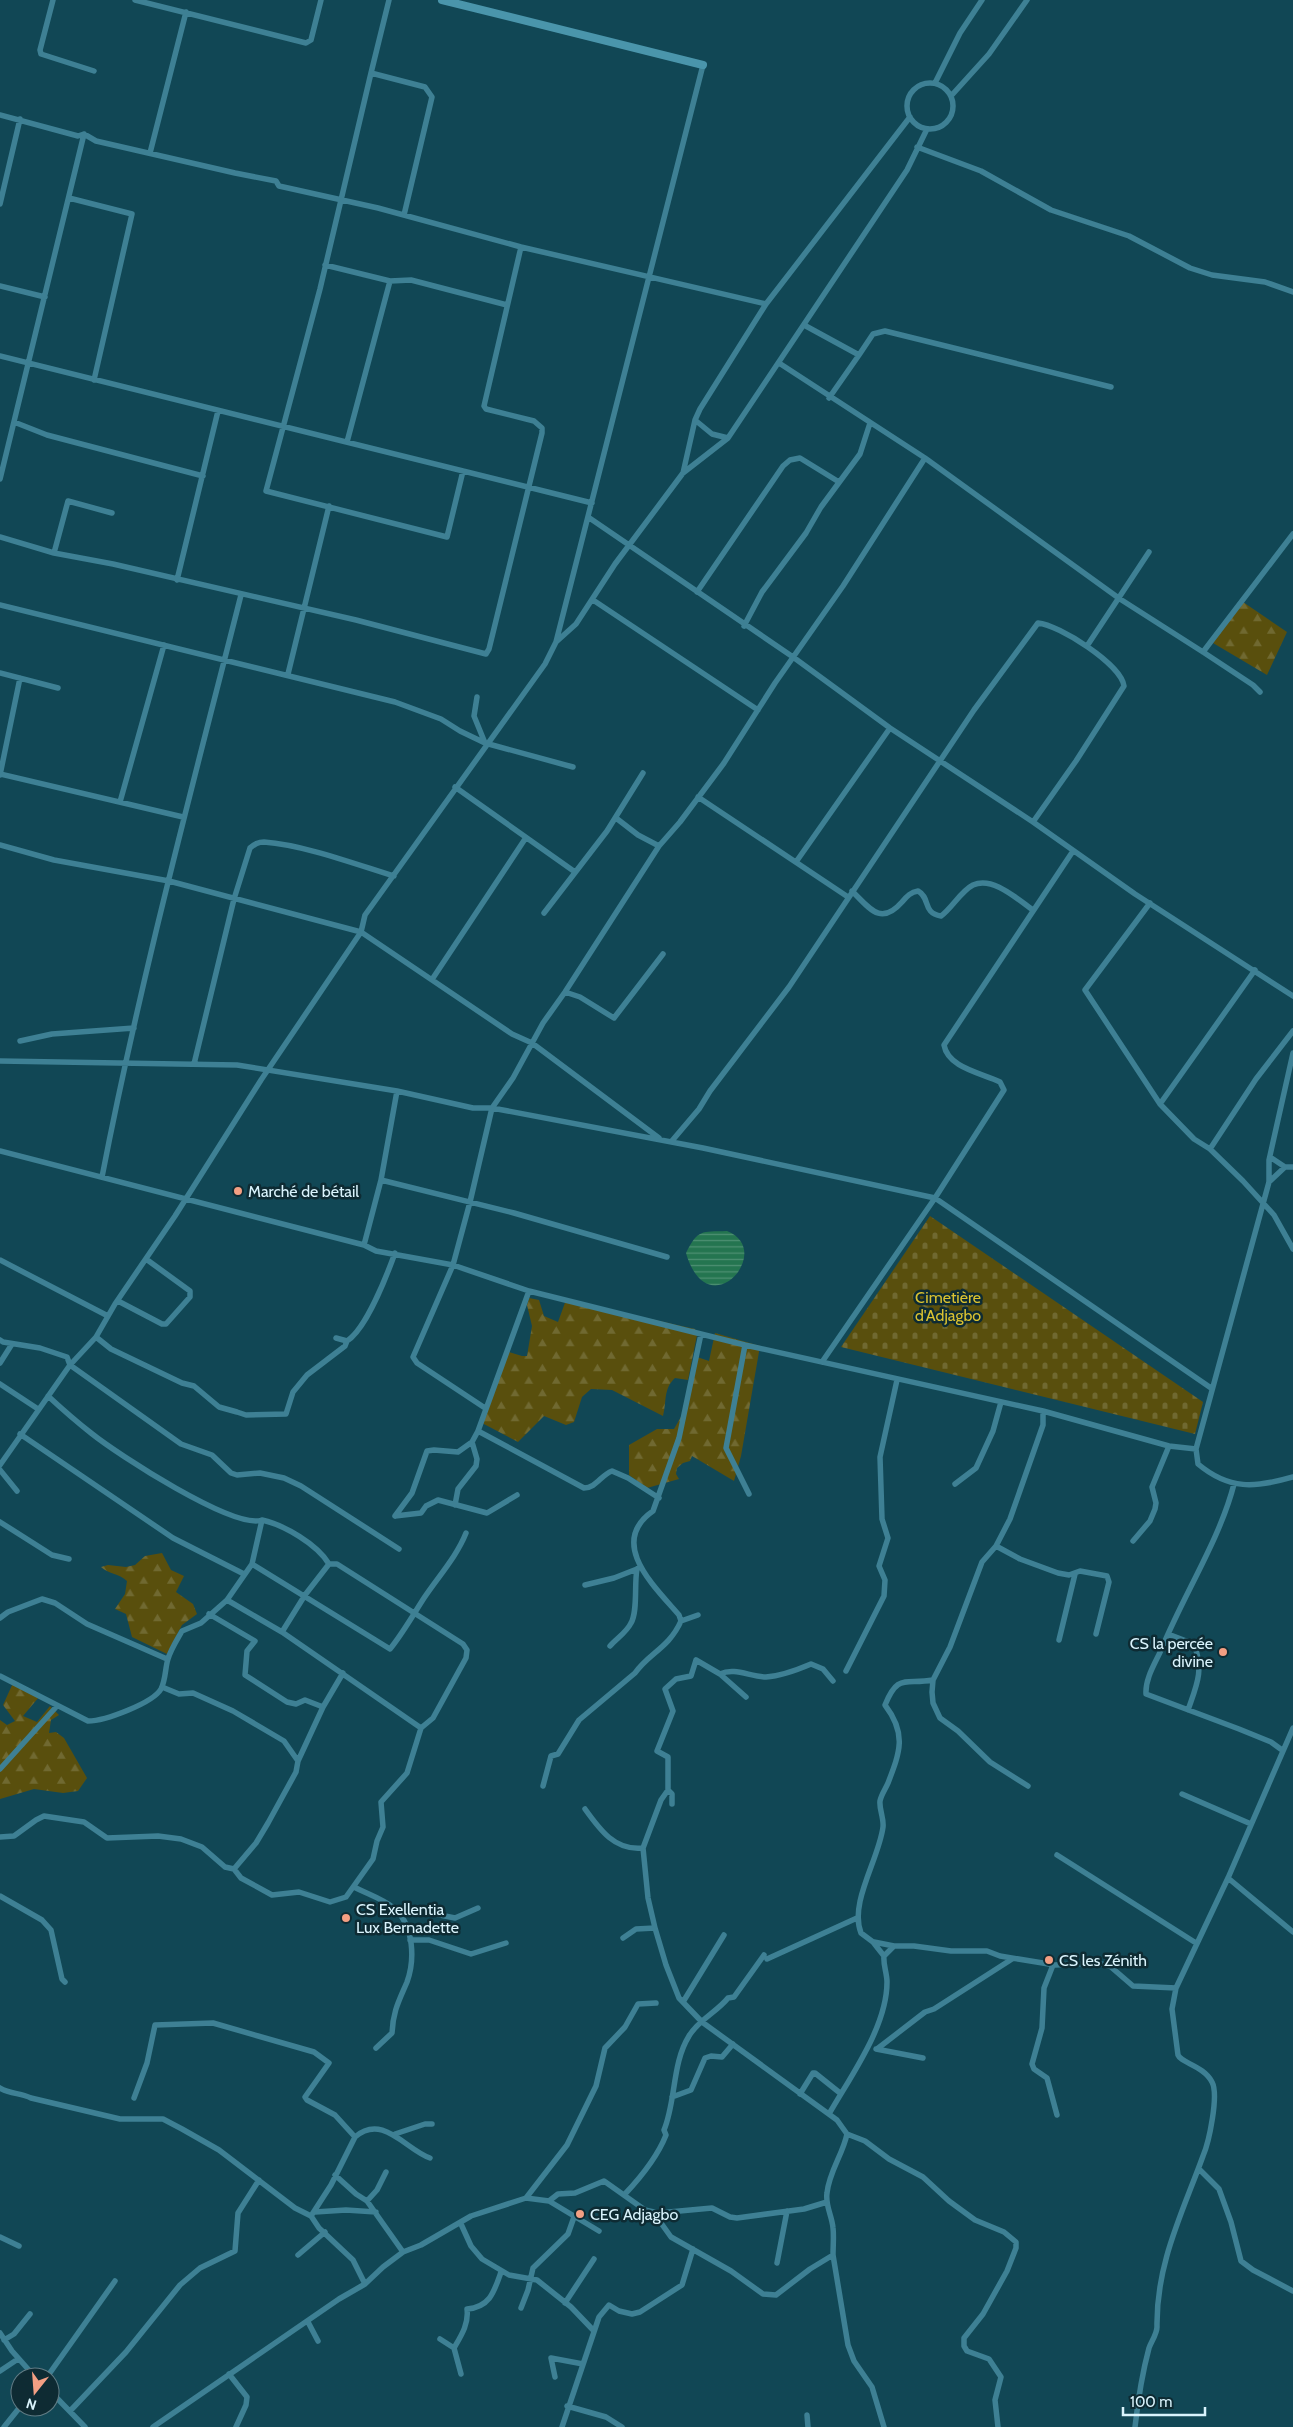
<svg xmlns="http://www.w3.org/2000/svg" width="1293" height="2427" font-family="Cabin,sans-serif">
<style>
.forest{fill:url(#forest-firs)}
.cemetery{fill:url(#cemetery-stones)}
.water{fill:url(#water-rules)}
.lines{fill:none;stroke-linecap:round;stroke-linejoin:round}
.street{stroke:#3e8094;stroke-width:5.5}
.secondary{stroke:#4a95ab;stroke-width:8}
.poi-dot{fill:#f39f83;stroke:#0e2b33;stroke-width:2}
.labels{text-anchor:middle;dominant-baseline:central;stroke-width:5;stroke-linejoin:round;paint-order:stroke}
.poi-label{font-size:16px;fill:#daf4fd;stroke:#0e2b33;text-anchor:start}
.park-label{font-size:16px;fill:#dac231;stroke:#0e2b33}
</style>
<defs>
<pattern id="forest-firs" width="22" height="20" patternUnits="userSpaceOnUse" patternTransform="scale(1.25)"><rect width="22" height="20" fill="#594f0d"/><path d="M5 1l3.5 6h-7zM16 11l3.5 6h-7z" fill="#706931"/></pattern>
<pattern id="cemetery-stones" width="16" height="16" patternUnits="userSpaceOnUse" patternTransform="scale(1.25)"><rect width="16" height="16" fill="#594f0d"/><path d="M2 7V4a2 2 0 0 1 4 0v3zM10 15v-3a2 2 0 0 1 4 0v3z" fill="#706931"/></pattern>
<pattern id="water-rules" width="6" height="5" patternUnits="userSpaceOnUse" patternTransform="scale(1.25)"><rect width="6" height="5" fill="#247550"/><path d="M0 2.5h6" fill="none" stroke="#4e9073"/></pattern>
</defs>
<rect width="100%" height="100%" fill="#114755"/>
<!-- forest -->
<path class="forest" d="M1243,602L1287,632L1267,675L1213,643Z
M529,1298L539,1300L544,1316L558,1322L566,1300L695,1329L697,1335L688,1380L675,1378C663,1389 667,1401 663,1416L612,1390L591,1389L582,1397L574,1422L566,1425L544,1416L518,1442L482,1423L506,1351L522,1356H527L532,1326L527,1305Z
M715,1333L760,1346L741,1456L734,1481L692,1456L690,1461L683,1463L677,1468L676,1474L679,1479L647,1488L629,1475V1445L657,1429H674L685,1410L697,1357L709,1361Z
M162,1553L171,1570L184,1576L176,1592L193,1604L197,1614L182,1625L167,1654L132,1637L126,1614L115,1609L125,1594L127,1581C119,1573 108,1574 101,1567L108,1565L126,1567L135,1565L145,1556Z
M13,1683L39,1697L23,1716L37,1722L50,1706L59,1715L51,1720L49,1733L56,1732L64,1738L87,1778L78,1791L63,1793L34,1789L0,1799V1720L7,1725L15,1721L3,1705Z"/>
<!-- cemetery -->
<path class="cemetery" d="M930,1216L1203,1402L1195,1434L841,1347Z"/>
<!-- water -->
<path class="water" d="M727,1231C776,1250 708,1329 686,1253C698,1229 701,1232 727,1231Z"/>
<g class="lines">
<!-- street -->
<path class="street" d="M53,0L40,50L41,54L94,71
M135,0L306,43L311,40L321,0
M389,0L371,73L425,87L432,97L404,215
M371,73L320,289L266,491L447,537L463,471
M907 106a23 23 0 1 1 46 0a23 23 0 1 1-46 0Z
M935,83L960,33L982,0
M951,96L989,54L1027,0
M0,115L78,136L84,134L96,141L235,173L276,181L279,186L378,208L521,247L766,304
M917,147L981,171L1051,210L1129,236L1190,268L1212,275L1265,282L1293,292
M150,153L186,12
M69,198L132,214L94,380
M0,204L20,119
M325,265L390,281L411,280L507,305
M0,286L45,297
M804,325L859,355L873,334L885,331L1111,387
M0,356L592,503
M779,363L925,458L1120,599L1203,652L1253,685L1260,692
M829,398L859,355
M14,422L47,435L203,476
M728,438L712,434L695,420L700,409L766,304L910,117
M347,442L390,281
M683,473L695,420
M0,479L84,134
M588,517L793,657L890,728L1033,822L1135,894L1293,996
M0,537L54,553L113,564L356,620L486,654L489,649L542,433V428L534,421L486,409L484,406L521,247
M54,553L68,501L112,513
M177,580L218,411
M697,592L783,466L790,460L800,458L839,482
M593,600L758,710
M0,605L395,702L441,719L460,731L485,743L573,767
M744,626L762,592L806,533L821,507L860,454L870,423
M556,642L703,65
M1087,646L1149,552
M1203,652L1293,534
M0,673L58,688
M288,674L329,506
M477,697L474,716L485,743
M0,774L183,817
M0,775L20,678
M455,787L575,872
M698,797L848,897
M120,802L164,645
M616,818L638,835L659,846
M0,845L54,860L169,881L361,932L512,1034L532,1043L659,1138
M796,862L890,728
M852,891C870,909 881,926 902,902C907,896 911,892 918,891C931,898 922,913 941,916C952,908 961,891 973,885C993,876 1017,899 1033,910
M1150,903L1085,990L1160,1104L1194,1139L1210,1149L1243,1181L1274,1215L1293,1249
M544,913L607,831L643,773
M433,978L525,839
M565,992L580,997L614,1018L663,954
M20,1041L52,1034L134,1028
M1293,1053L1269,1160V1182L1196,1449L1198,1464C1229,1490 1255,1488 1293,1477
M0,1061L237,1065L397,1091L473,1108H492L703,1148L935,1198L1211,1388
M194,1064L234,899L250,848C255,844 258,842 264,842C304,845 355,864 394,876
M1160,1104L1255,970
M671,1142L699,1109L710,1091L789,987L974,710L1038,623C1059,625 1121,664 1124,686L1076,761L1033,822
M1210,1149L1256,1079L1293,1031
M0,1151L364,1245L376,1251L453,1265L529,1291L745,1345L1043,1411L1169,1446L1196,1449
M1270,1157L1285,1167H1293
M102,1177C140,981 192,788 241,595
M381,1180L514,1213L667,1257
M1269,1182L1285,1167
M364,1245L381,1180L397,1091
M0,1260L108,1316
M529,1291L478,1431L584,1488C596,1488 601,1475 612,1471L628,1478L659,1498
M118,1301L162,1324H166L190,1297V1291L146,1259
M96,1337L111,1349L182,1383L194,1386L219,1407L237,1412L246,1415L286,1414L293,1392L307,1375L345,1346L347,1341
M336,1338L347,1341C366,1329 387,1275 395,1253
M0,1340L3,1342L40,1348L67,1357L70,1365L181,1444L212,1455L231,1473L237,1475L260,1473L284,1478L301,1486L399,1549
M745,1345L726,1448L749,1494
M822,1362L935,1198L1004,1090L1000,1082C982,1073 948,1068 944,1045L1073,851
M0,1363L12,1344
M0,1384L38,1409
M48,1396C62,1409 77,1422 91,1433C117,1454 234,1530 262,1520L252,1564
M485,1408L417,1363L413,1357L453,1265L470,1202L492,1108L513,1078L543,1023L565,992L659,846L680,822L724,763L775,683L843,586L925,458
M20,1434L173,1538L244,1574
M0,1465L70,1365L96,1337L115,1304L175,1216L261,1080L361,932L365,915L545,664L556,642L576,624L615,564L683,473L728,438L907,170L927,129
M0,1470L17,1491
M955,1484L976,1468L993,1431L1001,1402
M1234,1484C1220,1539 1184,1594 1162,1648C1156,1662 1145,1678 1146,1694L1239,1729L1271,1742L1282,1750
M455,1505L458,1489L476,1466L477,1459L472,1442
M395,1516L412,1493L427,1451L434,1450L458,1452L472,1442L478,1431
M395,1516L421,1513L426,1506L438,1500L487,1513L517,1495
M262,1520C284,1525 317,1544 329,1564
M0,1522L52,1555L69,1559
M1133,1541L1150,1521L1155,1509L1156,1503L1152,1487L1169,1446
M996,1546L1020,1559L1058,1573L1069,1575L1080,1571L1107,1576L1109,1582L1096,1634
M585,1585L614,1578L637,1569
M227,1600L282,1632L421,1728
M209,1614L255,1641L247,1651L245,1675L287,1702L296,1704L305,1700L323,1707
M0,1618L8,1612L42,1599L55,1603L87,1624L167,1659
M681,1621L698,1615
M1168,1634L1194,1644C1204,1671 1197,1684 1188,1710
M1059,1640L1075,1574
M610,1646C616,1639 627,1632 631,1623C638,1611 634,1584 637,1569L640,1566
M846,1671L884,1596L885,1580L879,1566L888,1538L882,1519L880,1457L897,1380
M720,1674C735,1667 750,1677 766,1677C781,1676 797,1670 811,1664L823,1669L833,1681
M0,1676L88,1721C105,1721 153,1703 161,1689C166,1679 165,1668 168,1659C171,1649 177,1640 182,1631L201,1623L227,1600L252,1564L390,1649C403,1633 413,1615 424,1598C438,1577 457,1556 466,1533
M162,1687L179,1694L193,1693L233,1711L284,1741L298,1761
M746,1697L720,1674L696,1660L691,1676L676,1679L665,1689L673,1711L657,1751L668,1757V1790L661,1800L643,1848L648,1898L655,1928L666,1965L679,1998L702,2022L837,2120L847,2134L865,2141L889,2159L923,2177L949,2201L975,2220L1004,2232L1016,2242V2248L1007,2271L983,2314L964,2338V2346L967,2351L989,2359L1001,2377L995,2400L998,2427
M0,1769L57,1706
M543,1786L551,1756L558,1754L579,1720L635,1673C649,1653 669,1648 681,1621L679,1615C655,1587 607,1543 653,1511L679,1438L701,1334
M1028,1786L990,1762L958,1731L940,1718L933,1703L932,1692L933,1680L950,1647L982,1562L996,1546L1010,1519L1043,1425V1411
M668,1790L672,1794V1804
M1182,1794L1251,1824
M585,1809C600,1830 615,1851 643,1848
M0,1837L14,1836L36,1820L44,1816L84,1822L107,1838L158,1836L181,1839L202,1847L225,1867L234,1869L241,1878L272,1895L299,1892L330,1902L346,1897L373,1859L377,1841L383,1827L381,1802L407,1773L421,1728L433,1718L466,1658L467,1650L463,1644L337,1564H329L305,1595L282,1632
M1057,1855L1196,1943
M234,1869L256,1843L268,1823L296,1772L298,1761L323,1707L343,1673
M1228,1878L1293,1932
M354,1887C367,1894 384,1899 395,1909C414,1926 415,1960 407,1982C399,2001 393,2011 392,2033L376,2048
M0,1896L42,1920L51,1930L62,1979L65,1982
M400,1914L430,1913L455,1918L478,1908
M623,1938L636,1929L655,1928
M410,1940H429L471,1954L506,1943
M874,1942L894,1946
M884,1956L873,1942L861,1933C849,1903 879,1859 883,1827C884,1818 879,1809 880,1801C881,1795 886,1788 888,1783C900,1752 907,1734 885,1705C898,1673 905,1685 933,1680
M767,1959L857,1918
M1053,1965L1044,1988L1042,2028L1032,2064L1034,2069L1047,2078L1057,2115
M683,2002L724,1935
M876,2049L923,2058
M877,2049L925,2012L934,2009L1012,1959
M0,2088C10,2094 21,2093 31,2098L120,2119H163L182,2129L219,2150L295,2208L311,2216L319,2228L353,2260L365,2284
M800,2094L813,2073H815L840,2093
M672,2097L691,2090L705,2058L711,2056L722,2057L733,2044
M134,2098L147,2063L155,2025L213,2023L314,2052L329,2063L305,2097L307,2100L335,2115L355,2137L331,2185L311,2216
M829,2114C850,2077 887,2027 887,1982C887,1973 883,1965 884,1956L894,1946H914L951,1951H987L1000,1956L1055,1965L1099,1963L1111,1967L1133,1986L1176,1988
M395,2134L425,2124H432
M355,2137C383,2113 406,2150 430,2158
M1199,2169L1219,2189L1231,2222L1241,2261L1253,2270L1293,2291
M335,2175L356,2194L367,2201L403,2252
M625,2194C641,2177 657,2158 666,2135L664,2130C676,2101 672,2063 689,2036C698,2020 717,2012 728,1998L734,1997L764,1955
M526,2198L549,2201L558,2194L575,2193L604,2181L645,2210L658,2213L712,2208L730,2217L737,2218L804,2209L827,2202
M367,2201L377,2190L386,2172
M549,2201L599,2231
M315,2212L346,2210L376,2212
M658,2213L661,2223L671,2237L731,2271L763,2294L776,2295L810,2269L833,2255C833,2246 834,2236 833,2228C832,2216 825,2205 827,2193C829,2172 843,2154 847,2134
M461,2224L471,2246L482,2259L509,2275L537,2280L571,2307L594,2331
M0,2237L19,2246
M298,2255L325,2232
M833,2255L848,2345L854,2361L872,2387L884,2427
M777,2263L787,2211
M565,2303L594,2259
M521,2308L528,2290L533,2268L568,2234L574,2217
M308,2322L318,2341
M0,2333L12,2351L35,2377
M440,2339L454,2348
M4,2340L14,2334L30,2314
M0,2371L18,2359
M229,2374L247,2397L246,2405L236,2427
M461,2374L454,2348C461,2336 469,2324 467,2309C490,2307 494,2292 501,2272
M47,2377L115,2281
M555,2377L551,2358L583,2364
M50,2391L85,2427
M567,2406L606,2417L622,2427
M71,2410L126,2352L180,2285L200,2268L235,2251L238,2213L259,2180
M807,2415L808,2427
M4,2427L20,2407
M153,2427L339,2299L365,2284L383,2267L403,2252L421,2245L471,2216L526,2198L567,2145L596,2086L605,2048L625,2027L638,2004L656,2003
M562,2427L599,2317L609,2305L619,2311L632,2314L640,2312L682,2285L693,2249
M1135,2427C1138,2400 1142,2374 1149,2348C1151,2342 1157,2334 1157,2327C1156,2264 1182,2214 1203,2156C1209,2142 1219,2095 1212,2082C1204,2066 1181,2063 1178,2055L1172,2009L1176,1988L1228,1878L1293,1728"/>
<!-- secondary -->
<path class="secondary" d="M442,0L703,65"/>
</g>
<!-- markers -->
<g class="poi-dot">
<circle cx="238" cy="1191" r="5"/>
<circle cx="1223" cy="1652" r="5"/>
<circle cx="346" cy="1918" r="5"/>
<circle cx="1049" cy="1960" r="5"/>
<circle cx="580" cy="2214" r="5"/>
</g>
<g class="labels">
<!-- poi labels -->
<g class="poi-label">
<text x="248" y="1191">Marché de bétail</text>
<text x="1213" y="1643" text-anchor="end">CS la percée<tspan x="1213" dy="18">divine</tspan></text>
<text x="356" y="1909">CS Exellentia<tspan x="356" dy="18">Lux Bernadette</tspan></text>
<text x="1059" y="1960">CS les Zénith</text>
<text x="590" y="2214">CEG Adjagbo</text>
</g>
<!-- park labels -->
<g class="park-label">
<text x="948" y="1297">Cimetière<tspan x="948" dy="18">d'Adjagbo</tspan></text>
</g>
</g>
<!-- north arrow -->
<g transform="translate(35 2392) rotate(197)"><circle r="24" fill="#0e2b33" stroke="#607b84"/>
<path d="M0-4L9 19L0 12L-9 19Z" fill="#f39f83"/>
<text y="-8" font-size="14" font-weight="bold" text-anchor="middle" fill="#daf4fd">N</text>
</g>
<!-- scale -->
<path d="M1123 2407v8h82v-8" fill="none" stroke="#daf4fd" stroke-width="2.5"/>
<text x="1130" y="2407" font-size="15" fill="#daf4fd" stroke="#0e2b33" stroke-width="4" paint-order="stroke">100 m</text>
</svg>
